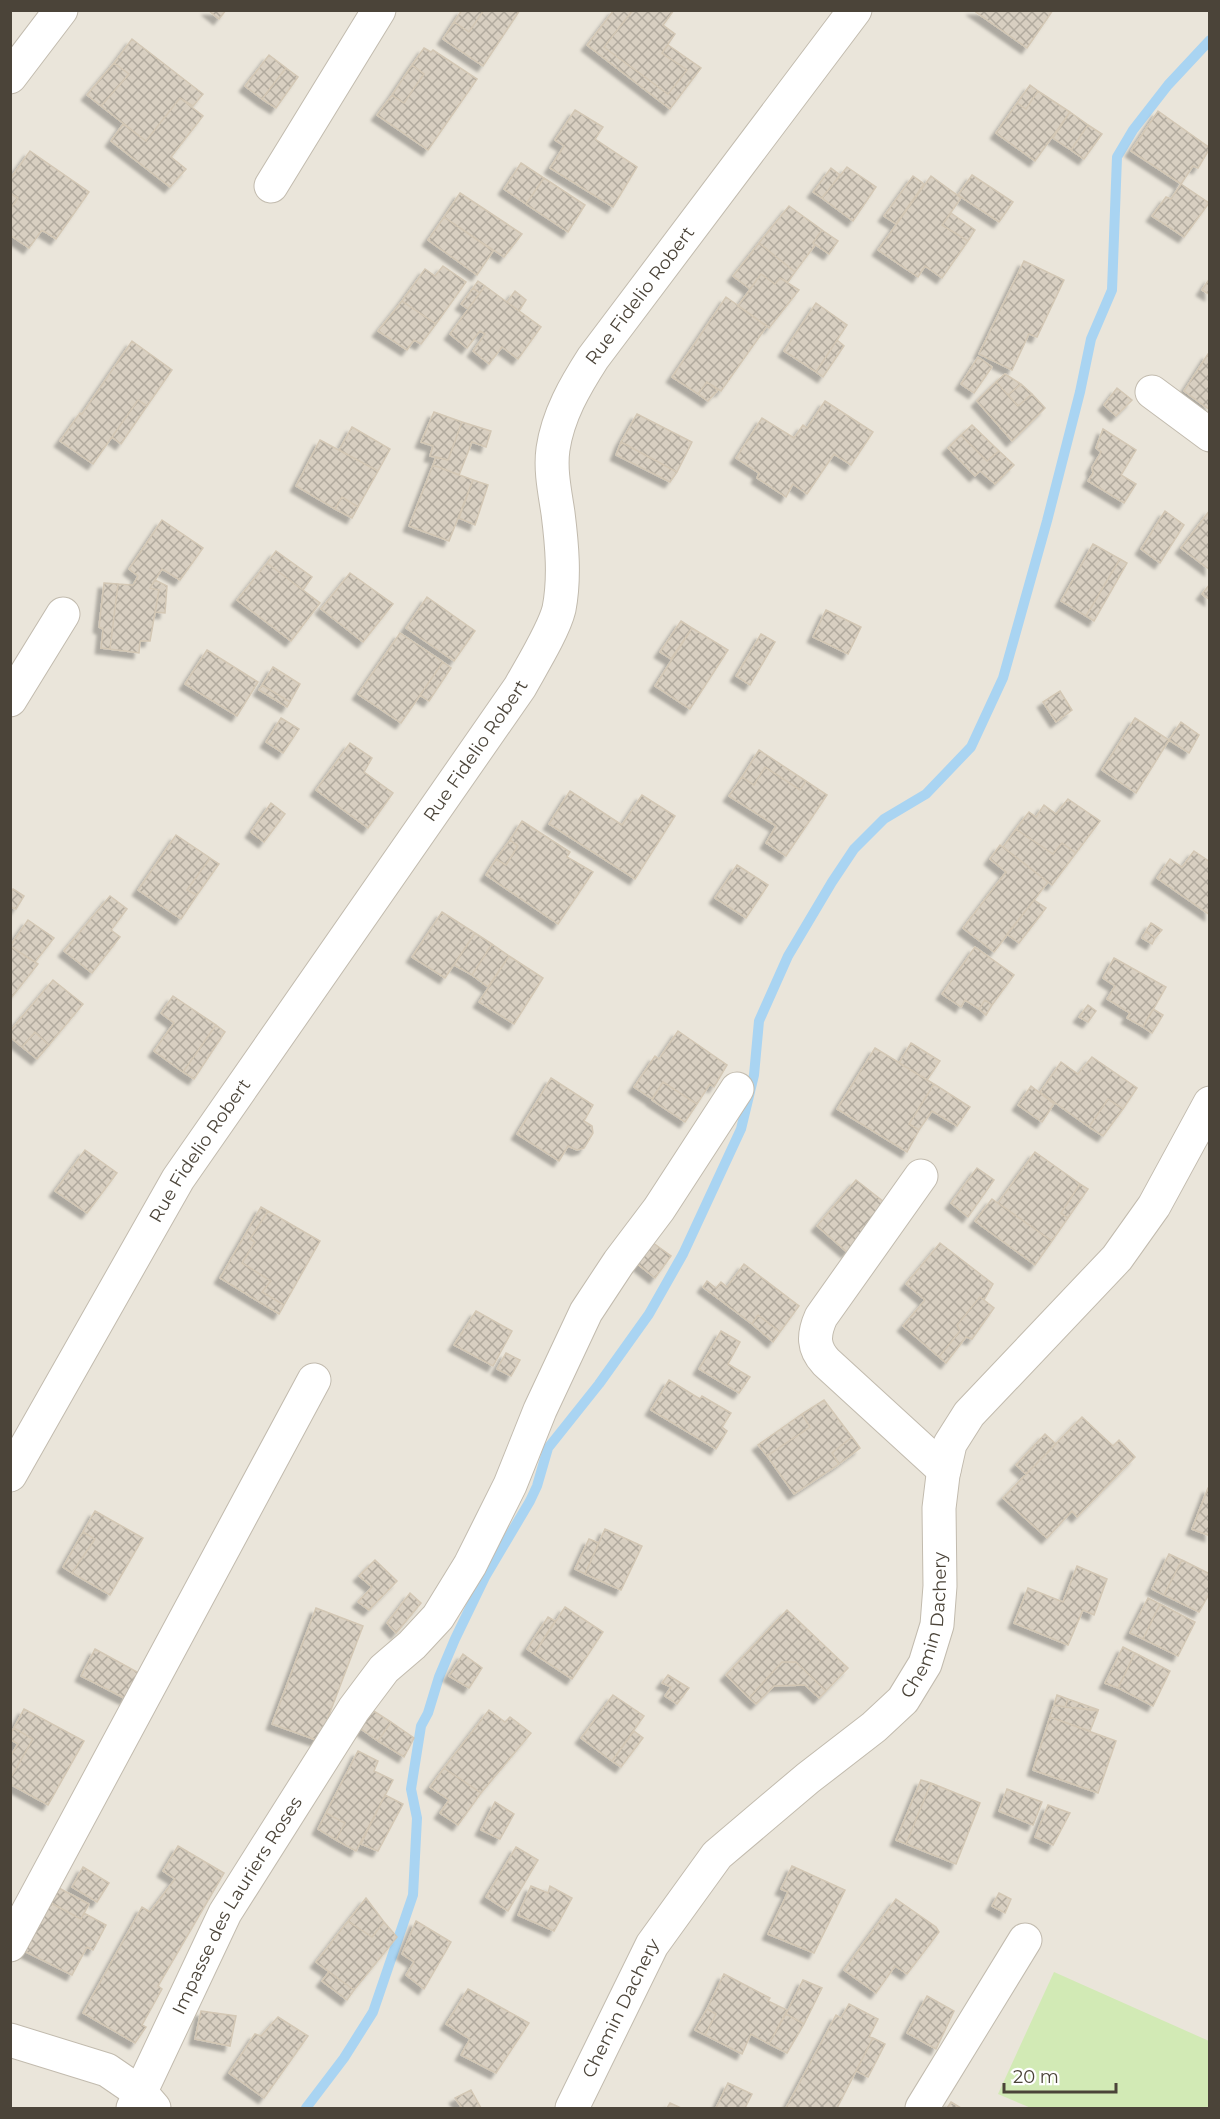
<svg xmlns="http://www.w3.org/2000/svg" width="1220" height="2119" font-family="Montserrat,sans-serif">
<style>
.residential{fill:#eae5da}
.pitch{fill:#d2eab5}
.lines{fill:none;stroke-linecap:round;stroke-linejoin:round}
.stream{stroke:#a9d4f2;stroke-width:10}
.building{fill:url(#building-cross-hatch);stroke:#d3c7b4;stroke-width:1.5;filter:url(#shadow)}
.minor-casing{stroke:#c2bbae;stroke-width:35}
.minor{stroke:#fff;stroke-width:33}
.labels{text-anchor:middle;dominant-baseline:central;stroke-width:4.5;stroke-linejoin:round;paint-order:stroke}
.street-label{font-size:18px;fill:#4b4439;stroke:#fff}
</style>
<defs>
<pattern id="building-cross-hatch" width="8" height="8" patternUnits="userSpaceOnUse" patternTransform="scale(1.5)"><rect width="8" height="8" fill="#d8cfc1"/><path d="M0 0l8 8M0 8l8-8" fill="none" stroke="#b1aa9e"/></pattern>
<filter id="shadow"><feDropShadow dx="-5.5" dy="5.5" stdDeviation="1.5" flood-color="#0004"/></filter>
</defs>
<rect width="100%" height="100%" fill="#f6f3ec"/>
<!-- residential -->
<path class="residential" d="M11,11H1209V2108H11Z"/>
<!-- pitch -->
<path class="pitch" d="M1054,1972L1209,2041V2108H1031L998,2094Z"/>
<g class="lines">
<!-- stream -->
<path class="stream" d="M306,2108L344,2058L373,2012L413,1895L417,1818L411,1789L421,1726L428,1713L439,1677L455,1639L485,1577L530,1501L537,1486L548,1448L599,1384L649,1314L683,1254L741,1129L754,1075L759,1021L788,956L832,882L854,849L884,819L926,794L971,747L1003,678L1047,521L1080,392L1091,339L1112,290L1117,157L1133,130L1168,85L1210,40"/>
</g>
<!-- building -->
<path class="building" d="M208,10H226L219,19Z
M462,10H484L469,32L454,22Z
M484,10H520L483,66L443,39L454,22L469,32Z
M614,10H633L604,47L668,94L687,70L662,53L668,45L701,68L670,109L587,45Z
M633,10H674L663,25L675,34L662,53L687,70L668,94L604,47Z
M973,10H1053L1027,48Z
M132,39L203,94L193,106L180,98L146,141L101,106L129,74L114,63Z
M424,48L431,52L433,50L477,79L428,150L377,115L392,95L404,103L424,74L412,65Z
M269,55L286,68L262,99L245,86Z
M114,63L129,74L101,106L87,95Z
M412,65L424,74L404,103L392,95Z
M286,68L298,77L276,108L262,99Z
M1030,85L1038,91L1026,109L1017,103Z
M1038,91L1070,112L1035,161L996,133L1017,103L1026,109Z
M180,98L203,116L171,157L186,169L170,187L111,141L123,124L146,141Z
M575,110L603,127L595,139L637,167L613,207L550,168L564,146L555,140Z
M1158,111L1210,148L1198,168L1193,166L1181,184L1131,151Z
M1070,112L1088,125L1071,150L1053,138Z
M1088,125L1102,134L1084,159L1071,150Z
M30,151L89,192L56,239L42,230L29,248L10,235V209L18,198L10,193V179Z
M521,163L544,178L526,204L504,189Z
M847,167L876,187L853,221L822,198Z
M831,168L840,175L822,198L813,192Z
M972,175L1013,202L999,222L958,195Z
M913,176L924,184L896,224L884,216Z
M931,176L961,198L942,225L968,241L942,278L925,266L918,277L878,250Z
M544,178L585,205L568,232L526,204Z
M1181,184L1209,203L1184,237L1152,216L1166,197L1171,199Z
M10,193L18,198L10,209Z
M460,193L522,234L504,257L444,217Z
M789,206L822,230L813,243L815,245L795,272L759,243Z
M951,213L975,230L968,241L942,225Z
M444,217L493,251L477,275L428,240Z
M822,230L838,241L829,254L813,243Z
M759,243L795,272L788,282L780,278L775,284L761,274L750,289L733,276Z
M1024,261L1064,280L1037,337L1029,334L1012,370L979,354Z
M443,266L466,282L436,324L402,301L425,269L435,276Z
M761,274L775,284L780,278L799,290L769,328L738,306Z
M1210,278V295L1202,290Z
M478,281L485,286L480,293L473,288Z
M485,286L541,327L518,359L502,347L489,364L473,351L485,334L480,331L467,348L450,334Z
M473,288L480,293L468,309L461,304Z
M515,291L526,300L519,311L507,302Z
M726,297L767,326L721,391L707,382L698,394L672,377Z
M402,301L436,324L421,344L414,340L407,350L378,331Z
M816,303L847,325L816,372L784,351Z
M837,340L844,346L823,377L816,372Z
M132,341L172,370L147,406L138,400L93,464L60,441L80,413L82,414Z
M1208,354L1210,355V410L1184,391Z
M978,357L992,367L974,393L961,384Z
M1005,374L1021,384L1008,395L996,382Z
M707,382L718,390L708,401L698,394Z
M996,382L1018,406L1032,394L1045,408L1012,441L977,401Z
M1021,384L1032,394L1018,406L1008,395Z
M1117,388L1132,400L1116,416L1104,405Z
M138,400L147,406L121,444L112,437Z
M825,401L873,432L851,465L834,454L807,494L793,484L786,497L757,478L759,473L736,458L762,418L794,438L803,425L807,428Z
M434,412L462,422L448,460L430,456L433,446L421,442Z
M637,414L692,442L677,472L621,442Z
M462,422L491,431L486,447L472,442L459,475L433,465L436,457L448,460Z
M972,425L999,451L987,461L961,435Z
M352,427L390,449L378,471L339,450Z
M1103,429L1136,450L1121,475L1136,484L1124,503L1088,481L1093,473L1092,468L1101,452L1096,448Z
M961,435L987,461L999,451L1014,465L995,484L980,471L975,476L948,448Z
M320,440L378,471L358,507L342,497L335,509L296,486Z
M621,442L677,472L670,482L616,455Z
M433,465L473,480L449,541L409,526Z
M473,480L488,485L475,525L459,518Z
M342,497L358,507L352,518L335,509Z
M1210,510V570L1181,548Z
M1165,511L1184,525L1160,563L1141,549Z
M162,520L203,548L180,580L162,569L150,588L159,590L150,641H140L139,653L110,649L118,584L133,585L138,576L129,569Z
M1093,544L1120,559L1086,616L1061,601Z
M276,551L312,577L303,590L267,563Z
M1120,559L1127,563L1094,621L1086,616Z
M267,563L320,603L291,641L237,600Z
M350,573L393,604L363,642L321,609Z
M155,580L167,586L165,613L155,612L159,590L150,588Z
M104,583L118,584L110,649L101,648L103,629L99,627Z
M1210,584V600L1202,594Z
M427,597L475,631L454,661L406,628Z
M826,610L861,627L848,654L813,637Z
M681,621L692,628L671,659L660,652Z
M692,628L728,650L690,709L655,686Z
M400,633L443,662L401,723L358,694Z
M761,634L775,642L750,685L736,676Z
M207,650L258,682L237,716L185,684Z
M443,662L451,668L429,701L420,695Z
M273,667L300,684L290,702L262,685Z
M262,685L290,702L287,707L259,690Z
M1060,691L1072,710L1056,722L1043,702Z
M281,718L299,729L283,753L266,742Z
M1135,718L1169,740L1136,793L1102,770Z
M1181,722L1199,735L1189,753L1169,740Z
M350,743L372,758L364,772L393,793L368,828L316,790Z
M759,750L806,781L800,790L765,767L754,785L742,777Z
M765,767L800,790L806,781L827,795L786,856L766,843L776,826L729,796L742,777L754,785Z
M570,791L622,825L642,795L675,816L635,879L549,824Z
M1068,799L1100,821L1076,853L1062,843L1053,854L1016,829L1029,812L1036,817L1044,805L1056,814Z
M271,803L285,814L264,842L251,832Z
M522,821L570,852L567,857L593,872L558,924L486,875L496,859L506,865L518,846L510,840Z
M1016,829L1053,854L1062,843L1076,853L1052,885L1003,847Z
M176,835L210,858L187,890L197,895L181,919L138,890Z
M510,840L518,846L506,865L496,859Z
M1000,845L1048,882L994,952L963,928L1006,872L990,859Z
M1194,851L1210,862V915L1157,878L1170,859L1182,867Z
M210,858L219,864L197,895L187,890Z
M737,865L768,885L746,918L715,898Z
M13,889L24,896L16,909L10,907V893Z
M110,896L127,909L111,930L120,937L92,973L64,951Z
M1034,900L1046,908L1019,943L1007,934Z
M442,912L475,933L445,978L412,957Z
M28,920L54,938L35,962L10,946Z
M1151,923L1162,930L1155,938L1146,931Z
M1146,931L1155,938L1152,944L1142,938Z
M475,933L492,944L472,975L454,965Z
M492,944L509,956L488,987L472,975Z
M10,946L38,964L11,998L10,997Z
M975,947L1014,975L992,1005L985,1000L979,1009L965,1000L961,1007L942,994Z
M509,956L543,978L514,1024L479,1002Z
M1114,958L1166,987L1143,1027L1127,1018L1130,1013L1107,999L1115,986L1103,978Z
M53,980L83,1004L49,1045L35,1032L22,1047L10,1037V1031Z
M173,996L216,1025L183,1072L154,1051L174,1023L161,1013Z
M985,1000L992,1005L986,1015L979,1009Z
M1088,1005L1096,1011L1088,1022L1079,1017Z
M1153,1009L1163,1015L1152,1033L1143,1027Z
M216,1025L225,1032L194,1079L183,1072Z
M678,1031L727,1065L714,1087L710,1084L697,1104L663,1082L652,1099L634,1087L655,1056L659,1059Z
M35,1032L49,1045L37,1059L22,1047Z
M911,1043L940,1061L927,1080L899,1063Z
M875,1048L934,1084L909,1124L919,1130L907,1152L837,1109Z
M1092,1057L1137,1088L1123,1109L1108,1099L1089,1127L1040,1092L1061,1062L1078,1074Z
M551,1078L593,1105L584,1121L592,1126L593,1133L584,1148L577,1150L568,1146L559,1161L517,1134Z
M663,1082L697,1104L685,1122L652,1100Z
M934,1084L970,1107L957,1126L932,1111L919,1130L909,1124Z
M1031,1086L1054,1104L1042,1122L1018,1105Z
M1108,1099L1123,1109L1103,1136L1089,1127Z
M85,1150L117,1173L87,1213L55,1191Z
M1035,1152L1080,1184L1061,1213L1068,1218L1052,1241L998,1203Z
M977,1168L994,1180L968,1217L951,1203Z
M856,1180L893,1209L847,1252L817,1226Z
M1080,1184L1088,1189L1068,1218L1061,1213Z
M992,1199L1052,1241L1035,1265L975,1221Z
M261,1207L268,1211L250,1239L255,1242L242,1263L271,1281L262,1292L284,1305L279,1314L220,1278Z
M268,1211L320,1241L284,1305L262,1292L271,1281L242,1263L255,1242L250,1239Z
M649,1240L671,1256L655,1278L634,1261Z
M940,1243L993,1284L984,1300L980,1297L957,1325L960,1331L939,1357L903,1326L925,1300L906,1284Z
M744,1264L799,1306L780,1332L758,1315L752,1324L703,1287L707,1281L716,1288L721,1282L727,1287Z
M980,1297L994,1308L972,1339L966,1337L946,1363L939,1357L960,1331L957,1325Z
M476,1311L512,1331L493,1366L454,1345Z
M758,1315L780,1332L773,1342L752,1324Z
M721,1331L740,1342L728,1364L750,1377L739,1393L699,1369Z
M506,1353L520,1360L511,1376L497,1369Z
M669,1380L700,1399L702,1396L731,1413L722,1427L727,1431L716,1449L651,1410Z
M824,1400L852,1437L832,1453L839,1464L794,1494L767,1456L810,1427L802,1414Z
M802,1414L810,1427L767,1456L758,1445Z
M1082,1417L1113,1446L1119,1440L1135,1457L1077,1517L1072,1511L1047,1538L1003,1498Z
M1045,1434L1056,1444L1026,1474L1016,1465Z
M852,1437L860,1448L839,1464L832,1453Z
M1208,1488H1210V1536L1192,1529Z
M95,1511L143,1538L110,1595L72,1573L95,1539L83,1532Z
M605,1529L642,1546L621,1590L585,1574Z
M83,1532L95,1539L72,1573L63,1567Z
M589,1539L599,1543L585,1574L575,1569Z
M1169,1554L1182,1560L1164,1595L1152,1589Z
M375,1560L397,1581L369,1610L358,1602L372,1587L359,1576Z
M1182,1560L1210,1574V1592L1199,1612L1164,1595Z
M1077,1566L1107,1579L1094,1615L1083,1610L1068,1645L1014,1623L1028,1588L1063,1602Z
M410,1593L421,1603L396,1633L387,1623Z
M1148,1598L1160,1604L1143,1639L1130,1633Z
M1160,1604L1195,1622L1178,1656L1143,1639Z
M565,1607L603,1632L572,1679L534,1654Z
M316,1608L363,1626L319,1741L272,1724Z
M787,1610L848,1668L826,1691L796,1662H782L749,1698L726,1675Z
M548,1617L555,1621L534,1654L527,1649Z
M1123,1647L1135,1653L1118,1688L1105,1683Z
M95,1649L139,1673L126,1699L81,1676Z
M1135,1653L1170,1671L1153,1706L1118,1688Z
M463,1654L482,1668L469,1688L449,1676Z
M782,1662H796L826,1691L819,1698L805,1685L774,1686L756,1704L749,1698Z
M668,1675L689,1688L677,1704L665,1696L671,1687L662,1683Z
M613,1695L644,1716L612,1761L581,1738Z
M1057,1695L1068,1699L1065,1707L1054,1705Z
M1068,1699L1099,1710L1065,1707Z
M1054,1705L1065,1707L1098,1711L1090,1731L1050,1717Z
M369,1708L391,1722L378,1741L357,1726Z
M24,1709L84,1741L48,1805L10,1784V1779L33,1739L14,1728Z
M489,1710L505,1722L510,1717L531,1733L481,1793L444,1768Z
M1050,1717L1116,1741L1098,1793L1033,1770Z
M391,1722L414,1738L404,1757L378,1741Z
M14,1728L33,1739L10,1779V1757L18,1744L10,1739V1734Z
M634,1731L643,1738L621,1767L612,1761Z
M358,1751L378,1761L374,1771L393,1780L356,1851L336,1840L345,1823L326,1813Z
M444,1768L481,1793L458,1825L440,1813L449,1800L430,1787Z
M921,1780L931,1783L906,1844L896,1840Z
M931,1783L980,1803L956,1864L906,1844Z
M1007,1789L1042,1802L1033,1825L999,1811Z
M385,1795L403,1804L378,1851L361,1844Z
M495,1802L514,1814L500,1839L481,1830Z
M1048,1805L1070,1813L1053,1845L1035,1837Z
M326,1813L345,1823L336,1840L318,1829Z
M178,1846L224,1873L158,1986L162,1989L142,2025L146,2027L135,2043L83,2013L142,1907L150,1912L175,1879L163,1871Z
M516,1847L538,1860L508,1911L486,1897Z
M792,1866L845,1890L814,1953L768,1934L788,1892L781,1889Z
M83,1867L109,1883L97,1902L72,1887Z
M531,1886L548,1893L550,1886L572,1898L554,1931L518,1915Z
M57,1887L89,1904L81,1919L49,1902Z
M999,1893L1011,1899L1005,1913L992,1906Z
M366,1898L384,1922L372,1937L348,1921Z
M896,1899L936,1927L939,1932L907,1974L895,1966L876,1993L844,1970Z
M49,1902L81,1919L84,1913L106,1925L93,1950L87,1947L72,1975L24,1951Z
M348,1921L372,1937L384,1922L397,1937L354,1990L316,1962Z
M416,1921L451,1942L424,1989L406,1975L414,1962L402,1954Z
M329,1972L354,1990L347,2000L322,1981Z
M724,1974L770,1998L768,2001L787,2010L769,2044L751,2034L742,2054L705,2035L716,2014L707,2009Z
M803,1980L822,1988L804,2024L786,2014Z
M468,1989L529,2023L496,2073L461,2055L470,2039L446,2024Z
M927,1996L954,2011L936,2049L907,2033Z
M849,2004L878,2019L869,2037L873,2038L837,2108H786L836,2015L841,2018Z
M707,2009L716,2014L705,2035L695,2030Z
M201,2011L236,2016L230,2046L195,2039Z
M786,2014L804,2024L787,2053L769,2044Z
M278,2017L308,2036L264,2098L229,2073L255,2034L261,2036Z
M873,2038L885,2044L868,2077L856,2071Z
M728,2083L752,2094L745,2108H716Z
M471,2090L481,2108H462L455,2098Z
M951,2102L961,2108H947Z
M670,2103L681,2108H667Z"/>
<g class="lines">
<!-- minor casing -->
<g class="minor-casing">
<g id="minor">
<path d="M10,77L61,10"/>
<path d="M271,186L379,10"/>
<path d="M1152,392L1210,435"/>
<path d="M10,700L63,614"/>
<path d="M921,1176L821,1317C813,1335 813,1348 826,1362L944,1470"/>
<path id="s1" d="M10,1475L178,1179L520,687C531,667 554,630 559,609C565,578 562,545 558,513C555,493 550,470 553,449C558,415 575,386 593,358L855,10"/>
<path d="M10,1945L314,1380"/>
<path d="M10,2040L107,2070L142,2094L154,2108"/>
<path id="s2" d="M133,2108L225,1913L354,1709L384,1669L412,1645L438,1617L470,1565L510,1485L540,1410L586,1312L619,1262L659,1209L737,1089"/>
<path id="s3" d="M572,2108L652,1945L717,1855L808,1778L874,1727L903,1700L925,1664L937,1625L940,1586L939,1508L943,1475L950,1444L969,1414L1117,1258L1154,1206L1210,1103"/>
<path d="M922,2108L1025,1940"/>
</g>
</g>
<!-- minor -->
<use href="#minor" class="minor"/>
</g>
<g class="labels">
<!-- street labels -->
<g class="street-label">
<text stroke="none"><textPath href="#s1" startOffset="1366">Rue Fidelio Robert</textPath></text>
<text stroke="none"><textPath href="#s1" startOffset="862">Rue Fidelio Robert</textPath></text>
<text stroke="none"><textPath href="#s1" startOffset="376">Rue Fidelio Robert</textPath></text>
<text stroke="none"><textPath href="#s3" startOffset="615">Chemin Dachery</textPath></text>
<text stroke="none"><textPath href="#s2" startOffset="228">Impasse des Lauriers Roses</textPath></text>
<text stroke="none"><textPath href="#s3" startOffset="111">Chemin Dachery</textPath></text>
</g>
</g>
<!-- border -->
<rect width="1220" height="2119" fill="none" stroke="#4b4439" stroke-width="24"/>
<!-- scale -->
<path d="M1004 2083v9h112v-9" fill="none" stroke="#4b4439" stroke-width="3"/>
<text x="1013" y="2083" font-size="18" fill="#4b4439" stroke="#ffffff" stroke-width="4.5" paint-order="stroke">20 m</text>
</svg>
